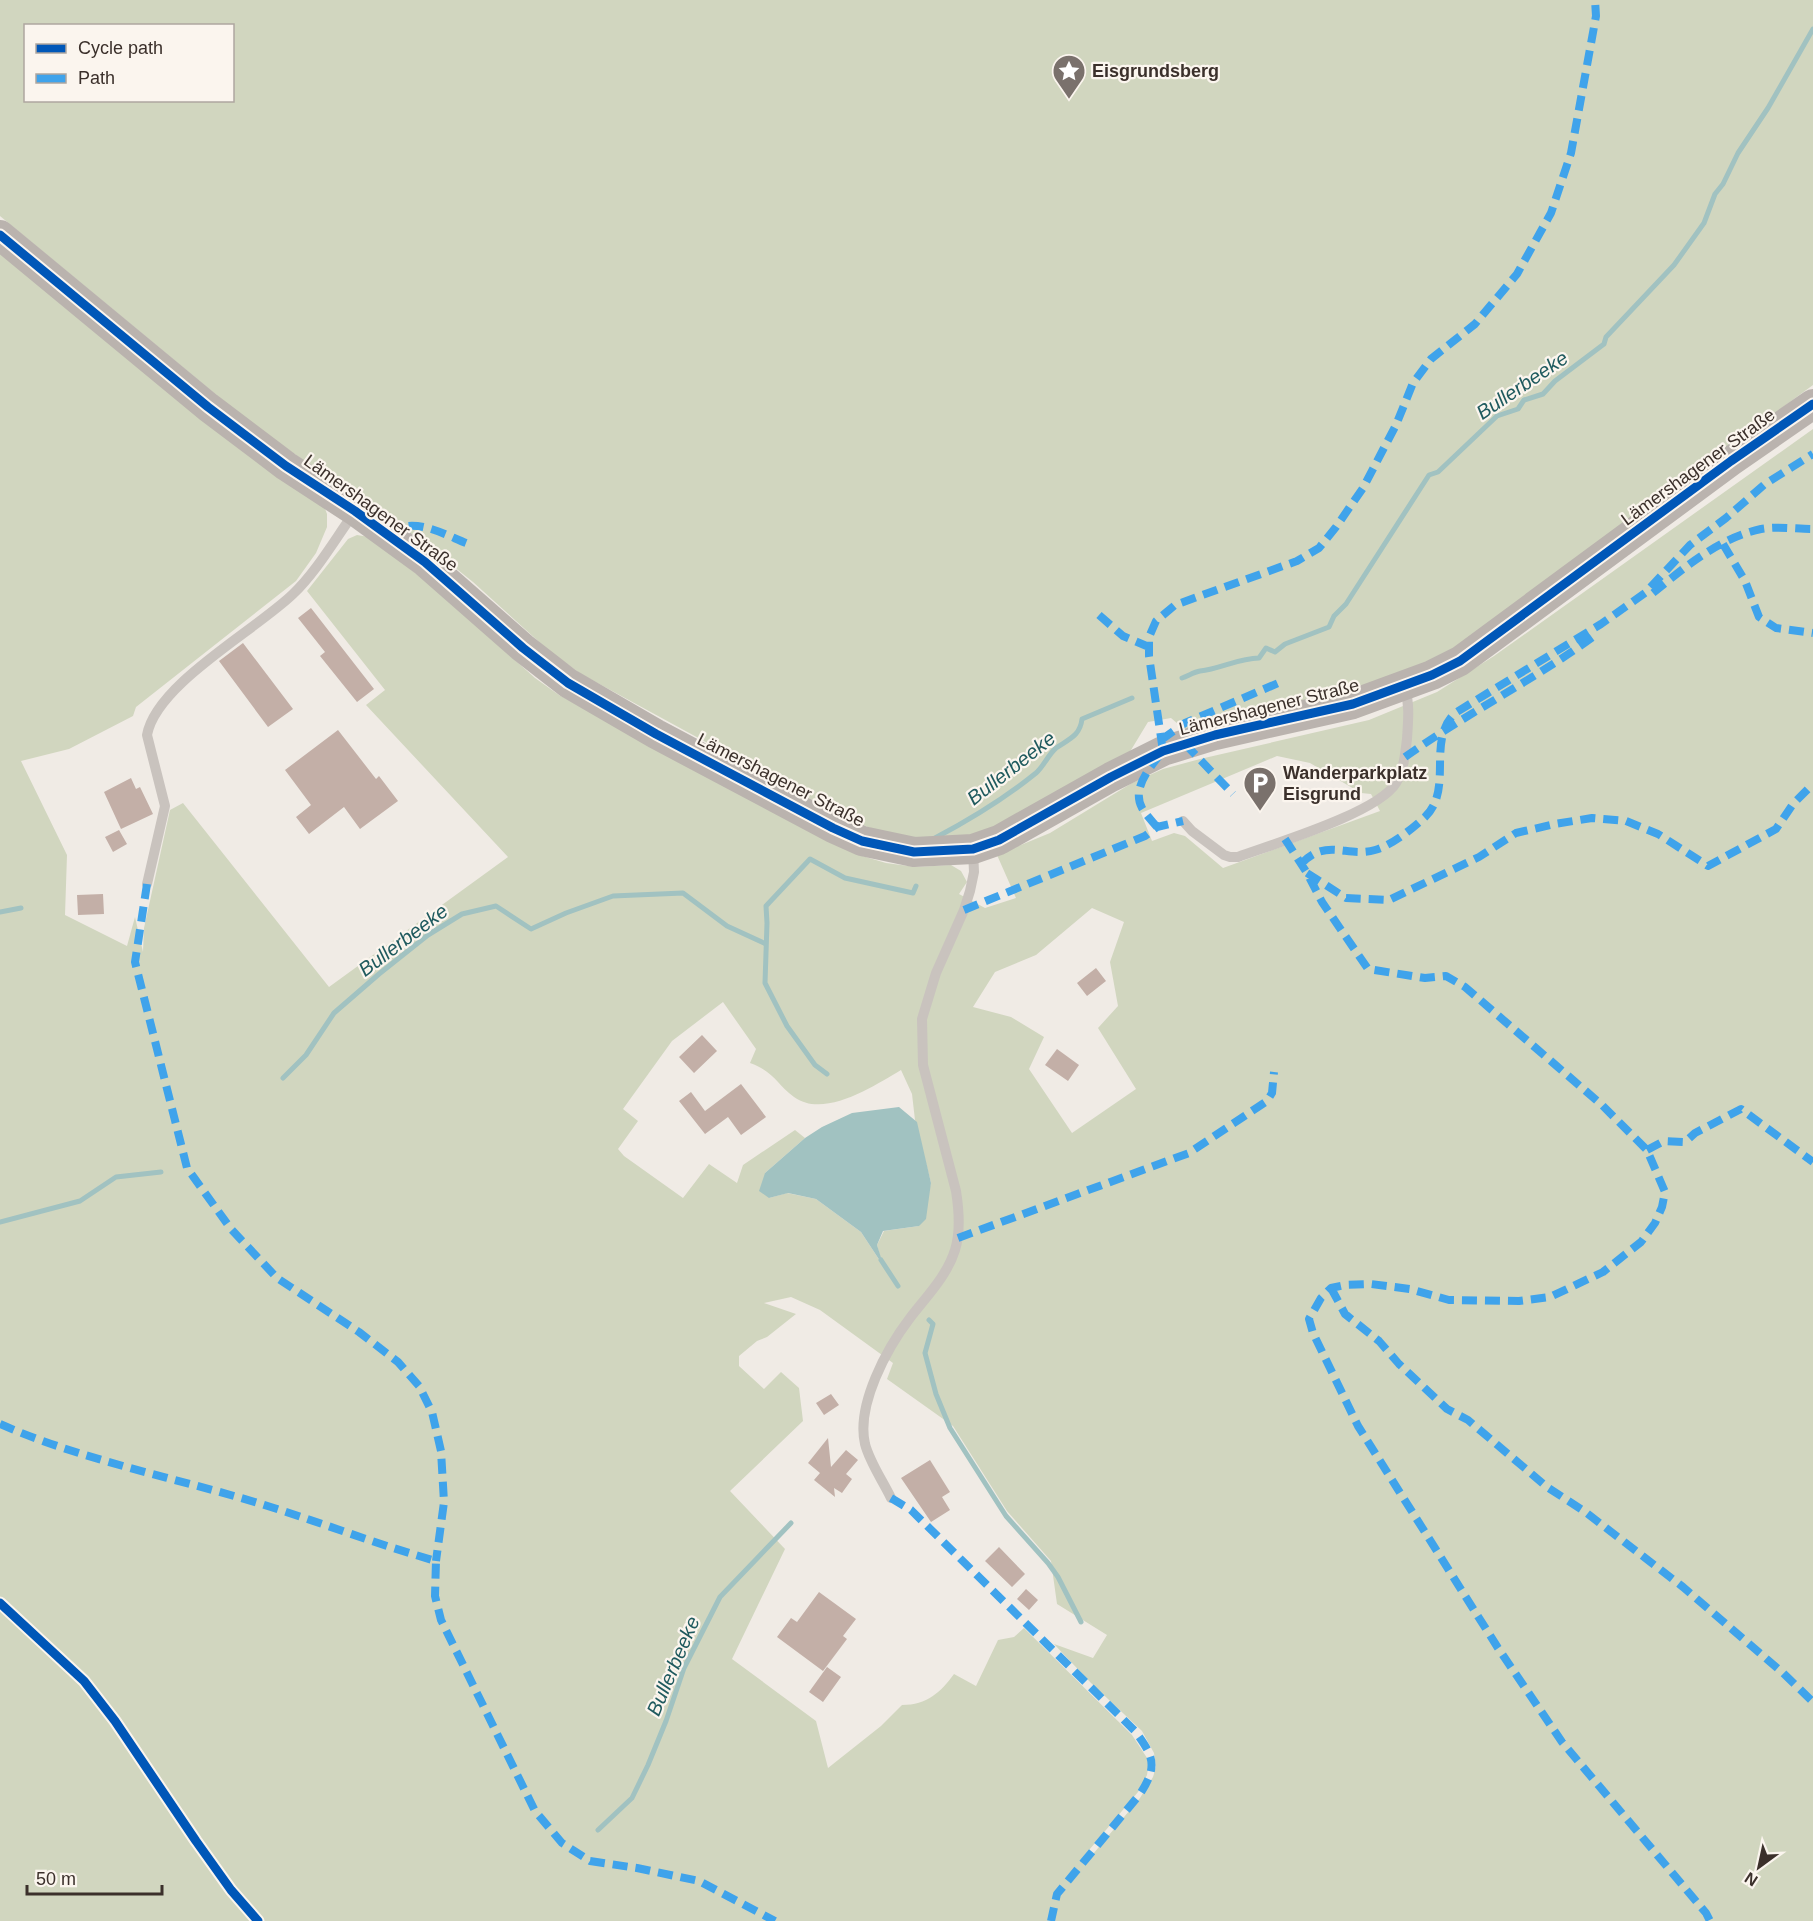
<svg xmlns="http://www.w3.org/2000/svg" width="1813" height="1921" font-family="Helvetica,sans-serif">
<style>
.green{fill:#d1d6bf;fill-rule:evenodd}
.water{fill:#a1c2c1}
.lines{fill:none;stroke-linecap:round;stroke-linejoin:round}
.stream{stroke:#a1c2c1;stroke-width:5}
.building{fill:#c3afa7}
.lane{stroke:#c9c3be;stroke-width:10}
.secondary{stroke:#bab3ae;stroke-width:30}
.quiet{stroke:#3fa3eb;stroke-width:8;stroke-dasharray:15 8;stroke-linecap:butt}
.cycleway-casing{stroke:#fbf5ee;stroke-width:13}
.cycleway{stroke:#0057b8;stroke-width:9}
.labels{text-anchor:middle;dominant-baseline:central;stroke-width:4.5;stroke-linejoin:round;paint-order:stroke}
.poi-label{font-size:18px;font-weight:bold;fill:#3b302b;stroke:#fbf5ee;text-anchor:start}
.street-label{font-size:18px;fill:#3b302b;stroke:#fbf5ee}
.water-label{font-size:20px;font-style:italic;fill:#1f5a5e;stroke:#fbf5ee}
</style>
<rect width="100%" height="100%" fill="#f0ebe5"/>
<!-- green -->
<path class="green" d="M0,0H1813V385L1453,651L1400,678L1185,730L1171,718L1148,722L1128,755L993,830L968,839L918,841L874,830L836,813L581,674L548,650L473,582L428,546L254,426L0,216ZM26,26H232V100H26Z
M0,251L323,503L327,514V527L316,553L296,581L136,707L133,716L69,749L21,761L67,855L65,915L127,946L135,917L143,952L144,928L170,810L183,803L329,987L508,857L366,705L385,690L307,591L348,539L357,535L369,537L436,589L535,678L559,695L859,855L886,863L916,867L951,865L961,871L967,882L959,894L985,908L1016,898L997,855L1050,833L1132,783L1163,769L1200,759L1369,720L1437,692L1494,656L1813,429V1921H0ZM1277,756L1310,763L1361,793L1371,794L1380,811L1223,868L1185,836L1174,833L1152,841L1141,813ZM1092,908L1124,922L1110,962L1118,1006L1098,1028L1136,1089L1072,1133L1029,1069L1044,1037L1011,1017L973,1007L995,972L1036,955ZM723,1002L756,1049L750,1063C775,1072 776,1084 794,1097C824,1119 874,1086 901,1070L912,1094L915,1120L931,1183L919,1226L884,1231L877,1245L882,1264L861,1232L816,1199L787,1193L769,1198L765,1173L805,1138L795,1130L743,1165L737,1183L709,1164L683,1198L624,1156L618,1149L638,1121L623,1109L672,1041ZM791,1297L820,1310L893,1363L887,1379L953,1426L1007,1511L1051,1561L1057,1604L1107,1635L1093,1658L1054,1644L1091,1683L1142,1731L1154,1753L1156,1767L1153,1777L1140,1798L1088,1860L1084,1856L1138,1792L1147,1775L1149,1761L1132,1735L1024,1628L1014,1637L998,1640L976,1686L954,1674C941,1692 927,1705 902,1705L881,1726L828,1768L816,1721L732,1659L785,1549L730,1491L803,1421L799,1388L781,1372L764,1389L739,1366V1356L757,1341L767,1337L796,1314L764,1303Z"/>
<!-- water -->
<path class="water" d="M899,1107L917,1122L931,1183L926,1219L919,1226L883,1231L877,1245L884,1267L861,1232L816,1199L788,1193L769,1198L759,1191L765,1173L805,1138L822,1127L852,1113Z"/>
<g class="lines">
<!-- stream -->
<path class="stream" d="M1182,678C1188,676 1194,672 1200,671C1220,669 1239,658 1259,658L1266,648L1275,652L1285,644L1329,627L1334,616L1346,604L1429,475L1438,472L1497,416L1518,409L1524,400L1543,394L1555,381L1604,344L1606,337L1674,265L1704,223L1715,194L1723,184L1738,153L1768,108L1813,29
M935,838C971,819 1004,799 1036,773C1044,766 1048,755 1056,748C1069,739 1080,736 1082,719L1132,698
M0,912L21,908
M827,1074L815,1065L787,1026L765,983L767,923L766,906L810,859L845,878L913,893L916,886
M283,1078L306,1055L334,1013L379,974L428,935L462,914L496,906L531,929L566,913L613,896L683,893L727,926L766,944
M0,1222L80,1201L116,1177L161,1172
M881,1260L898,1286
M929,1320L933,1324L925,1353L936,1394L950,1428L1006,1516L1048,1563L1058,1577L1081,1622
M598,1830L632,1798L648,1765L666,1721L684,1668L720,1597L791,1523"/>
</g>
<!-- building -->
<path class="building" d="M311,608L374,689L357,702L320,656L325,652L298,618Z
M243,643L293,709L268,727L219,661Z
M338,730L376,779L379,776L398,801L360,829L344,807L309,834L296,817L311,805L285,770Z
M131,778L136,789L140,787L153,814L121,829L104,792Z
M119,830L127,844L113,852L105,837Z
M103,894L104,914L78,915L77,895Z
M1096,968L1106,981L1087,996L1077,983Z
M702,1035L717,1051L694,1073L679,1057Z
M1057,1049L1079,1065L1068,1081L1045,1065Z
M741,1084L766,1117L741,1135L728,1117L705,1134L679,1101L691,1092L705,1111Z
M831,1394L839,1405L824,1415L816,1403Z
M828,1438L831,1467L846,1450L858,1460L846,1474L852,1479L842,1493L834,1488L835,1497L814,1480L820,1473L808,1463Z
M930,1460L950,1492L942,1497L950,1510L931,1522L901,1478Z
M999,1547L1025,1574L1012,1587L985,1561Z
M1026,1589L1038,1600L1029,1610L1017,1599Z
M819,1592L856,1619L843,1636L847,1639L823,1671L777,1637L791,1618L797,1622Z
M827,1667L841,1677L823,1702L809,1692Z"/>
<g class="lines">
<!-- lane -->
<path class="lane" d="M1183,821L1192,831L1224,855L1230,857H1238C1273,844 1378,813 1396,783C1404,770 1405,754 1407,739C1408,722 1410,705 1405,688
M147,884L165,806L147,735C156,684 256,630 293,594C317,571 335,539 354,513
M891,1498C883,1481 870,1463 865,1444C856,1405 887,1348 910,1318C926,1297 947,1276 955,1250C961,1231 959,1210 956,1191L923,1065L922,1019L936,973L964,910L970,891L974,872L973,850"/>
<!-- secondary -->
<path class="secondary" d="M0,235L208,407L286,466L355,511L425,562L523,648L568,683L656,734L833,828L862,841L914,852L973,849L999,840L1111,777L1163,751L1215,735L1353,704L1432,675L1460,661L1731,461L1813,404"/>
<!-- quiet -->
<path class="quiet" d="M388,535C410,514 443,534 466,543
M1723,544L1745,581L1759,617L1776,628L1813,633
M1653,593C1685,567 1719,538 1761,529C1778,526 1796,529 1813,529
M1099,615L1123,636L1149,647
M1161,740L1185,723L1283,681
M1185,744L1233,794
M1405,757C1467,713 1536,679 1597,634
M1157,827C1152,821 1146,815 1142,808C1131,788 1151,766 1163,751L1149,656V637L1156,621L1175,605L1297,561L1319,548L1336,527L1363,488L1396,425L1413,383L1431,359L1475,324L1517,274L1551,213L1571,153L1596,16L1595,0
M1285,839L1307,873L1322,902L1368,969L1425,978L1446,976L1465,987L1602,1105L1647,1150L1665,1192L1662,1207L1655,1223L1641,1242L1603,1272L1550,1297L1519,1301L1449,1300L1410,1289L1371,1284L1345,1285L1331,1288L1321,1298L1309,1319L1313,1333L1358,1426L1498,1648L1562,1742L1706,1913L1710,1921
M1301,864C1327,837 1346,858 1375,850C1392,845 1412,829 1425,817C1454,789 1426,741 1455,713L1601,624L1645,593L1690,545L1726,518L1765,484L1813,454
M1307,873L1346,898L1389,900L1479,857L1516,833L1555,824L1592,818L1626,821L1658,834L1708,866L1776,829L1793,804L1813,784
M147,884L135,962L187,1168L231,1229L277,1278L359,1332L398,1362L419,1386L432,1412L441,1451L444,1502L436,1561
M964,910L1145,836L1157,827L1183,821
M1647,1150L1664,1141L1685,1142L1695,1133L1741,1109L1813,1162
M958,1238L1189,1153L1267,1101L1272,1093L1274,1072
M1331,1288L1345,1314L1379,1341L1399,1364L1447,1409L1468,1420L1547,1487L1584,1511L1683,1587L1783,1673L1813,1702
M0,1424C82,1460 172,1477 258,1503C317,1521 376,1544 436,1561L435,1596L441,1620L535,1811L562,1843L590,1861L637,1868L699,1881L775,1921
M891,1498L911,1510L1135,1731C1154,1757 1158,1766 1140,1794L1057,1894L1051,1921"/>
<!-- cycleway casing -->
<g class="cycleway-casing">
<path id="cycleway" d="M0,235L208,407L286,466L355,511L425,562L523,648L568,683L656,734L833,828L862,841L914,852L973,849L999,840L1111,777L1163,751L1215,735L1353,704L1432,675L1460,661L1731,461L1813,404
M0,1603L84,1681L115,1721L196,1841L231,1890L258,1921"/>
</g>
<!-- cycleway -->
<use href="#cycleway" class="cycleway"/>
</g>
<!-- icons -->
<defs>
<g id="sight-pin" transform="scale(1.725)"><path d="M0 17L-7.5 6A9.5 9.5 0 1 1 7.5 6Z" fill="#7a716c" stroke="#fbf5ee"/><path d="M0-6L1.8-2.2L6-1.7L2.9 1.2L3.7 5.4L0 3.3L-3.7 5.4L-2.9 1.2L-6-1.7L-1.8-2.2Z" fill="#fff"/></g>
<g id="parking-pin" transform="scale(1.725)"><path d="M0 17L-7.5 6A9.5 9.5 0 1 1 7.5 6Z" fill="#7a716c" stroke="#fbf5ee"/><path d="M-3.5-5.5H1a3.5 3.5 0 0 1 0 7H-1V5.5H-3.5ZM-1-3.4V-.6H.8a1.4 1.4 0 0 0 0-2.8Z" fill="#fff"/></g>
</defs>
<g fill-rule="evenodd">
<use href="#sight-pin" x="1069" y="71"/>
<use href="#parking-pin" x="1260" y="783"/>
</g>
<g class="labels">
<!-- poi labels -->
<g class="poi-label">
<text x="1092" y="71">Eisgrundsberg</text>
<text x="1283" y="773">Wanderparkplatz<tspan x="1283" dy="21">Eisgrund</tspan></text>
</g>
<!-- street labels -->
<g class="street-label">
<text transform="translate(1698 467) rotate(-36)">Lämershagener Straße</text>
<text transform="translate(381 513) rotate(36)">Lämershagener Straße</text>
<text transform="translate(1269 707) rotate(-14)">Lämershagener Straße</text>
<text transform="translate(781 780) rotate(27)">Lämershagener Straße</text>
</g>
<!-- water labels -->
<g class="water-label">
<text transform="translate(1522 385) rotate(-34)">Bullerbeeke</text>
<text transform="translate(1011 768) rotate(-38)">Bullerbeeke</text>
<text transform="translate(403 940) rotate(-37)">Bullerbeeke</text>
<text transform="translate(673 1666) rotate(-67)">Bullerbeeke</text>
</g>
</g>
<!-- legend -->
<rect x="24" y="24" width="210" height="78" fill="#fbf5ee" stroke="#aea6a0" stroke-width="1.5"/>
<rect x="36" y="44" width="30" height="9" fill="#0057b8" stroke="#aea6a0" stroke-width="1.5"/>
<text x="78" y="54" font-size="18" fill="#3b302b">Cycle path</text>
<rect x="36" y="74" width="30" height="9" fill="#3fa3eb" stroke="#aea6a0" stroke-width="1.5"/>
<text x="78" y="84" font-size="18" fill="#3b302b">Path</text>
<!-- north arrow -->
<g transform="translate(1759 1867) rotate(213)" stroke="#fbf5ee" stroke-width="4.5" paint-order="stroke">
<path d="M0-4.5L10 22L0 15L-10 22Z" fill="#3b302b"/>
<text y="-9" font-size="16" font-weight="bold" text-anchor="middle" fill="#3b302b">N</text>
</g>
<!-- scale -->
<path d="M27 1885v9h135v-9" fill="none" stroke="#3b302b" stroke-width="3"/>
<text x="36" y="1885" font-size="18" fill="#3b302b" stroke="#fbf5ee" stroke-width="4.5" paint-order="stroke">50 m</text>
</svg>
